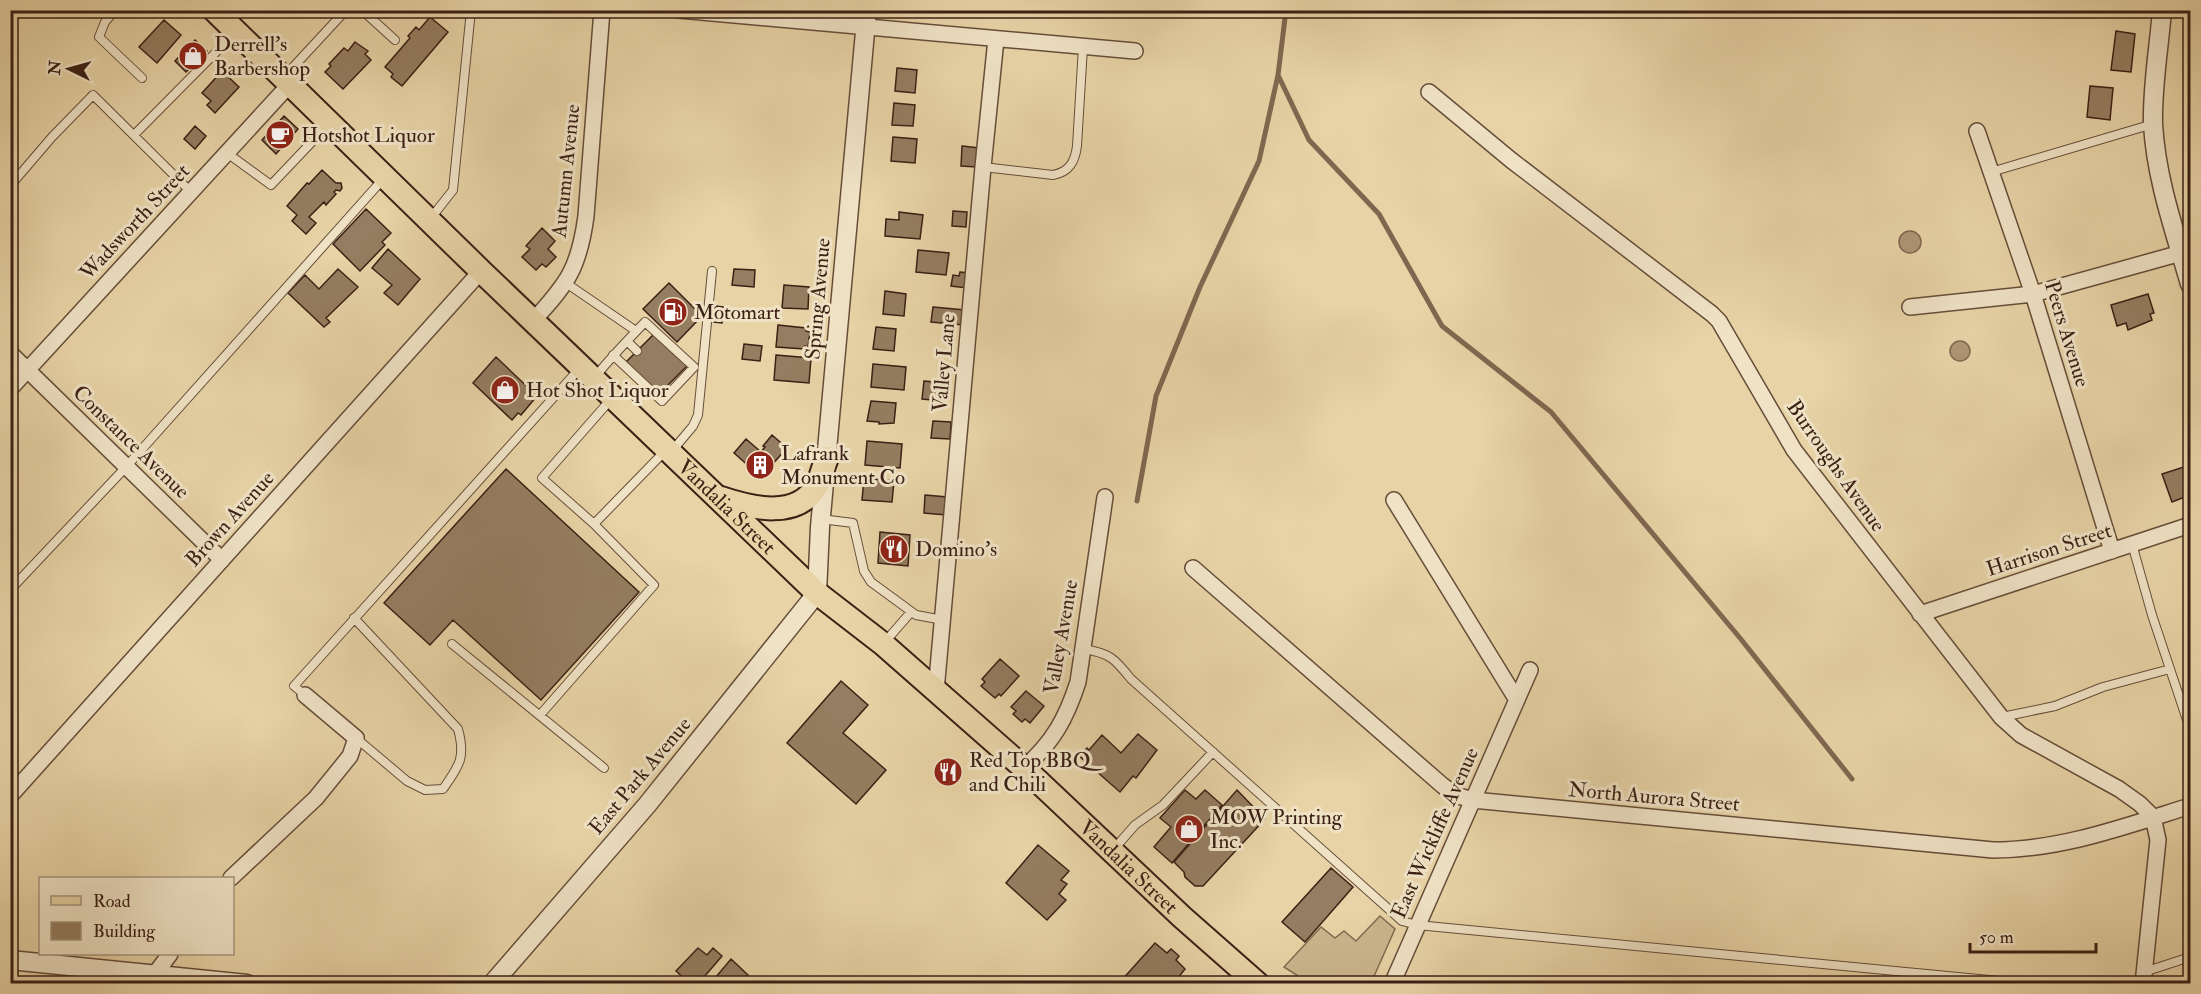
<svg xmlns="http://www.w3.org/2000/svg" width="2201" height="994" font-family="'IM FELL Double Pica',serif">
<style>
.green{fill:#cab58d;stroke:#826a51;stroke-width:1.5}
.water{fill:#ad9675;stroke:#7f674f;stroke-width:1.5}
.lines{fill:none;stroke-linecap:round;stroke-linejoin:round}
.stream{stroke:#7f674f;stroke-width:5}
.building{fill:#947d60;stroke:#3b2015;stroke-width:1.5}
.service-casing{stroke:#664d39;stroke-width:10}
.minor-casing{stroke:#664d39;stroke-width:18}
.tertiary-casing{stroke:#664d39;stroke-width:21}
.primary-casing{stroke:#3b2015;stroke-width:26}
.service{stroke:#efe2c5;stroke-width:8}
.minor{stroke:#efe2c5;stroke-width:15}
.tertiary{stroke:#efe2c5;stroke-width:18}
.primary{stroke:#e7d3a6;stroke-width:22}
.labels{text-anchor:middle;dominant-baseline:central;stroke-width:6;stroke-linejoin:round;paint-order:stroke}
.poi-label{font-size:21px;fill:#3b2015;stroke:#efe2c5;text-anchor:start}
.street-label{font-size:21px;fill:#3b2015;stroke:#efe2c5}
</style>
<rect width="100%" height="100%" fill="#e7d3a6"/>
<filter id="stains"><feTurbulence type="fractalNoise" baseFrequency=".00333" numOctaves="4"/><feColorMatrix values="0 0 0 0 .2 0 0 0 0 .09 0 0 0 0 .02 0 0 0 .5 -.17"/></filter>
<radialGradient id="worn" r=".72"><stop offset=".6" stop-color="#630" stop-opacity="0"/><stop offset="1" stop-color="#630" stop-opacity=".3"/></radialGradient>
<!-- green -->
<path class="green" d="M1380,916L1395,929L1371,983H1309L1284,967L1321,927L1335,938L1344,931L1356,941Z"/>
<!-- water -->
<path class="water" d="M1899 242a11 11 0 1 1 22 0a11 11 0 1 1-22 0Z
M1950 351a10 10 0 1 1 20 0a10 10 0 1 1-20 0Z"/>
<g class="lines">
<!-- stream -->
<path class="stream" d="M1286,10L1278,75L1309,140L1379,214L1442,326L1551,412L1740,638L1852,779
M1137,501L1156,396L1200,287L1259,161L1278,75"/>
</g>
<!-- building -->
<path class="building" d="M430,17L448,32L402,86L391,77L393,74L385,67L410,38L408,36L416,27L419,30Z
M164,20L181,35L157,63L139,47Z
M2116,31L2135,34L2131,72L2111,70Z
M195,40L207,51L186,72L175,61Z
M355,42L368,51L365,54L371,60L343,89L325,72L331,66L329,64L344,48L348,51Z
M897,68L917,70L915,93L895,91Z
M222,71L239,87L215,113L207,105L211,101L202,93Z
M2090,86L2113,88L2110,120L2087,117Z
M894,103L915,105L913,126L892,125Z
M284,116L298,129L276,154L262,140Z
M195,126L206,136L195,149L184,139Z
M893,137L917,139L915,163L891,161Z
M962,146L979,148L977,167L961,166Z
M322,170L336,183H341L342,188L340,191L336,190L334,192L336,194L326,205L324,202L309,217L316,223L306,234L292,221L297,215L287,206L307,183L309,184Z
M366,209L391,233L382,242L385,245L360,271L333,244Z
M953,211L967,212L966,227L952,226Z
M899,212L923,215L920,239L885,236L886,219L899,220Z
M542,228L555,241L548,249L556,257L546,267L542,264L536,270L522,257L530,249L526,246Z
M388,249L420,279L398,305L384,293L392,285L372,268Z
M918,250L949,253L946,275L916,272Z
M338,269L358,287L326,318L330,322L324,327L288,293L305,275L319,289Z
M734,269L755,270L754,287L732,285Z
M960,272L969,273L967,288L951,286L953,275L959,276Z
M669,283L702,316L677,342L643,309Z
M784,285L809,287L808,309L782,308Z
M885,291L906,294L904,316L883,314Z
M2148,294L2154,313L2150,314L2152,320L2128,330L2126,323L2117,326L2111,305Z
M715,306L723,307L722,323L714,322Z
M933,307L965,310L964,325L931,322Z
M778,325L806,328V331L810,332L808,347L805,346L804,349L776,347Z
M876,327L896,329L894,351L873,349Z
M654,334L687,366L659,394L626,362Z
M744,344L762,346L760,361L742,359Z
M776,355L811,358L809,383L774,380Z
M496,357L537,396L521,415L518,413L512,420L473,383Z
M873,364L906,367L904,390L871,387Z
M924,381L945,383L943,401L922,399Z
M871,401L896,403L894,423L879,424V422L867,421Z
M933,421L951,422L950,439L931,438Z
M772,435L787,448L761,477L734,453L746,439L761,452L765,447L763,446Z
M867,441L902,444L900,468L865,465Z
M2190,465V495L2172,502L2162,474Z
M506,469L639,592L541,700L453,620L430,645L384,603Z
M864,478L894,481L892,502L862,500Z
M925,495L947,497L946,515L924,513Z
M880,532L910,535L908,566L878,563Z
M1000,659L1019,676L1001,696L999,694L995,698L981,686L985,682L982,679Z
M841,681L868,705L843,733L886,770L856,804L787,743Z
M1026,691L1044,706L1030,723L1025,719L1022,722L1013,714L1016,711L1011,707Z
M1138,734L1157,750L1136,778L1133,776L1120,792L1079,756L1087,748L1089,750L1102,735L1121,753Z
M1185,790L1196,799L1205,790L1222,805L1172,863L1154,847L1171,827L1160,818Z
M1237,790L1265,819L1203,886H1195L1185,877L1184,872L1174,862Z
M1038,845L1069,871L1061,880L1067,884L1059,894L1066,900L1047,920L1006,883Z
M1331,868L1353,887L1305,942L1282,922Z
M1155,943L1167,953L1171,949L1179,956L1176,960L1185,969L1173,984H1122L1121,981Z
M698,948L707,955L713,948L722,956L698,984H690L676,971Z
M731,959L748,975L740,984H710Z
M1542,977L1558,978L1557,984H1542Z"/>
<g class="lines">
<!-- service casing -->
<g class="service-casing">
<path id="service" d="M115,10L105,22L99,37L142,78
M362,10L395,40
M284,77L346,10
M134,135L234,34
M227,153L271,185L328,125
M983,167L1053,175C1069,172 1075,162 1077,146L1083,47
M1991,172L2153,124
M10,186L52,137L93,95L191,192
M431,218L453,190L471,10
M566,283L636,331
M627,341L637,351
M596,376C611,357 628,340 645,322L694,367L662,401L613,355
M672,451L693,426L698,415L712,271
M821,519L853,523L864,571L871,582L916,615L943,620
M594,524L542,478L612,398
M2132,544L2152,615L2190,729
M10,590L126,467L384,178
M354,618L458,729C466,758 459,766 443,789L425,790L407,781L356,738
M884,643L911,612
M452,644L604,768
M1083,649C1110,653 1115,659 1131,679L1402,921L1417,925L2031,984
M305,695L294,686L580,368
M540,715L654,585L594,524L665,451
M2002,717L2055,706L2103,687L2170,669
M1114,849L1135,825L1163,805L1213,752
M2144,972L2190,957"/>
</g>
<!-- minor casing -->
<g class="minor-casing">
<path id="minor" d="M679,10L1135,51
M1429,92L1511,160L1712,314L1719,321L1794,450L2001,717L2021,735L2119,789L2140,804L2153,817L2158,840L2143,984
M1977,131L2033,294L2112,551
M1910,307L2033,294L2181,253
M533,321C568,283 579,268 586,216L602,10
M10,353L222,560
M10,389L290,84
M1394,500L1517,700
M1193,568L1442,785L1455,795L1473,800L1993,850C2061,850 2126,826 2190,806
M1920,614L2190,525
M936,691L983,167L996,39
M1024,768C1053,742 1066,719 1078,682L1105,497
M10,796L481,271
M231,878L316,798L350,756L356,738L305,695
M155,974L170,954
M1392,984L1530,670"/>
</g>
<!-- tertiary casing -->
<g class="tertiary-casing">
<path id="tertiary" d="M2162,10C2159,48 2152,87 2153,124C2156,179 2175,232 2190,284
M10,960L247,984
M492,984L647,805L817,593L820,527L867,10"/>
</g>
<!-- primary casing -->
<g class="primary-casing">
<g id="primary">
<path id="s1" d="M214,10L481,271L817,593L883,644L1024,768L1182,917L1258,984"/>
<path d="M721,498C751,508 798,520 817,485C821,477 823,467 827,458"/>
</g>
</g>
<!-- service -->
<use href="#service" class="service"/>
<!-- minor -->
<use href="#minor" class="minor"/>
<!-- tertiary -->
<use href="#tertiary" class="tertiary"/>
<!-- primary -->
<use href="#primary" class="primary"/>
</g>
<!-- icons -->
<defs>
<g id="shop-disc" transform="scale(1.5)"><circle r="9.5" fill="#8f2418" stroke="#efe2c5"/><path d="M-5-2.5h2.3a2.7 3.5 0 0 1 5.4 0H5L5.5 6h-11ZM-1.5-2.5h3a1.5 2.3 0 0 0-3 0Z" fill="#fff"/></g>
<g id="cafe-disc" transform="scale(1.5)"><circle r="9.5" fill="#8f2418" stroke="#efe2c5"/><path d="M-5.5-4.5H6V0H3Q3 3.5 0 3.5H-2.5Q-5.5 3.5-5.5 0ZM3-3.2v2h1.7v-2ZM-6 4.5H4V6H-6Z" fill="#fff"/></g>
<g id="fuel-disc" transform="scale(1.5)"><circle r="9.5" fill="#8f2418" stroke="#efe2c5"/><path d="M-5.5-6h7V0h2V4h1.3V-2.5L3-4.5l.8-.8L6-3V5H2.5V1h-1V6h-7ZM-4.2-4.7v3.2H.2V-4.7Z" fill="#fff"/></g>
<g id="building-disc" transform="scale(1.5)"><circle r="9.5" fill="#8f2418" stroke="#efe2c5"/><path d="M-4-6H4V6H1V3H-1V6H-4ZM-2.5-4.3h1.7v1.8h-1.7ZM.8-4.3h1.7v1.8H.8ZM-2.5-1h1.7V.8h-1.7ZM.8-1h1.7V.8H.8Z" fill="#fff"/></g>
<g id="restaurant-disc" transform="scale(1.5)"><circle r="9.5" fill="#8f2418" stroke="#efe2c5"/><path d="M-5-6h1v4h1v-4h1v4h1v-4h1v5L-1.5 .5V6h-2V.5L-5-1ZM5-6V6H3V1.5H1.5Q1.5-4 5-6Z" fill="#fff"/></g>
</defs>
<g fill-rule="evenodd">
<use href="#shop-disc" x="193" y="56"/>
<use href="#cafe-disc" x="280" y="135"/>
<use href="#fuel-disc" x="673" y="312"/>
<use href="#shop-disc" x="505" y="390"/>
<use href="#building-disc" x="760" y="465"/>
<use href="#restaurant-disc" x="894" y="549"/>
<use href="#restaurant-disc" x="948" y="772"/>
<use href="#shop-disc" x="1189" y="829"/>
</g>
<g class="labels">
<!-- poi labels -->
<g class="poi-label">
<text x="214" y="44">Derrell's<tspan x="214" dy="24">Barbershop</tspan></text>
<text x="301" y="135">Hotshot Liquor</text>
<text x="694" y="312">Motomart</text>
<text x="526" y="390">Hot Shot Liquor</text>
<text x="781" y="453">Lafrank<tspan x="781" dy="24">Monument Co</tspan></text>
<text x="915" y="549">Domino's</text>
<text x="969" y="760">Red Top BBQ<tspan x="969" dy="24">and Chili</tspan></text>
<text x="1210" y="817">MOW Printing<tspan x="1210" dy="24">Inc.</tspan></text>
</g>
<!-- street labels -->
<g class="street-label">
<text transform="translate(566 171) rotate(-84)">Autumn Avenue</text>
<text transform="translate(135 222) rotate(-47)">Wadsworth Street</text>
<text transform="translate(818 299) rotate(-85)">Spring Avenue</text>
<text transform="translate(2067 334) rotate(73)">Peers Avenue</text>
<text transform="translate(944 363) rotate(-85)">Valley Lane</text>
<text transform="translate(131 442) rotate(44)">Constance Avenue</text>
<text transform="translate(1836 466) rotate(55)">Burroughs Avenue</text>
<text stroke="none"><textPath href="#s1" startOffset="714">Vandalia Street</textPath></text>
<text transform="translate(230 519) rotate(-48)">Brown Avenue</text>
<text transform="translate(2049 550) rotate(-18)">Harrison Street</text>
<text transform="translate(1061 637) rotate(-80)">Valley Avenue</text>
<text transform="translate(640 776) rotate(-50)">East Park Avenue</text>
<text transform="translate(1654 797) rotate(5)">North Aurora Street</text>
<text transform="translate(1435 833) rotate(-66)">East Wickliffe Avenue</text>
<text stroke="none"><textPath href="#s1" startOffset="1254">Vandalia Street</textPath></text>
</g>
</g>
<!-- margin -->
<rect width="2201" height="994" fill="none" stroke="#e7d3a6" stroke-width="36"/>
<rect x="12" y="12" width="2177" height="970" fill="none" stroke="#3b2015" stroke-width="3"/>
<rect x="18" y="18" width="2165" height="958" fill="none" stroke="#3b2015" stroke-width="1.5"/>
<!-- legend -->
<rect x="39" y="877" width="195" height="78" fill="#efe2c5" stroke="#a7947f" stroke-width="1.5"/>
<rect x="51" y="896" width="30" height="9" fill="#e7d3a6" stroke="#a7947f" stroke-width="1.5"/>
<text x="93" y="907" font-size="18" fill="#3b2015">Road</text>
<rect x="51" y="922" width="30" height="18" fill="#947d60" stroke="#a7947f" stroke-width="1.5"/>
<text x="93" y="937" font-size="18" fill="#3b2015">Building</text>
<!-- north arrow -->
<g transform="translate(69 69) rotate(275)" stroke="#efe2c5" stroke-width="4.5" paint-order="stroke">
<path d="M0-4.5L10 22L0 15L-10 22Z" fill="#3b2015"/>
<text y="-9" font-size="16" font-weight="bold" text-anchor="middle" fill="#3b2015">N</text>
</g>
<!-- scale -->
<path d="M1970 943v9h126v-9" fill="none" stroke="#3b2015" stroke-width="3"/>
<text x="1979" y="943" font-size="18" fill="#3b2015" stroke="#efe2c5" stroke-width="4.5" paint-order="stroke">50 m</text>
<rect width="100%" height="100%" filter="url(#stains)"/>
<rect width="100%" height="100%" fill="url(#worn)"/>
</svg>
